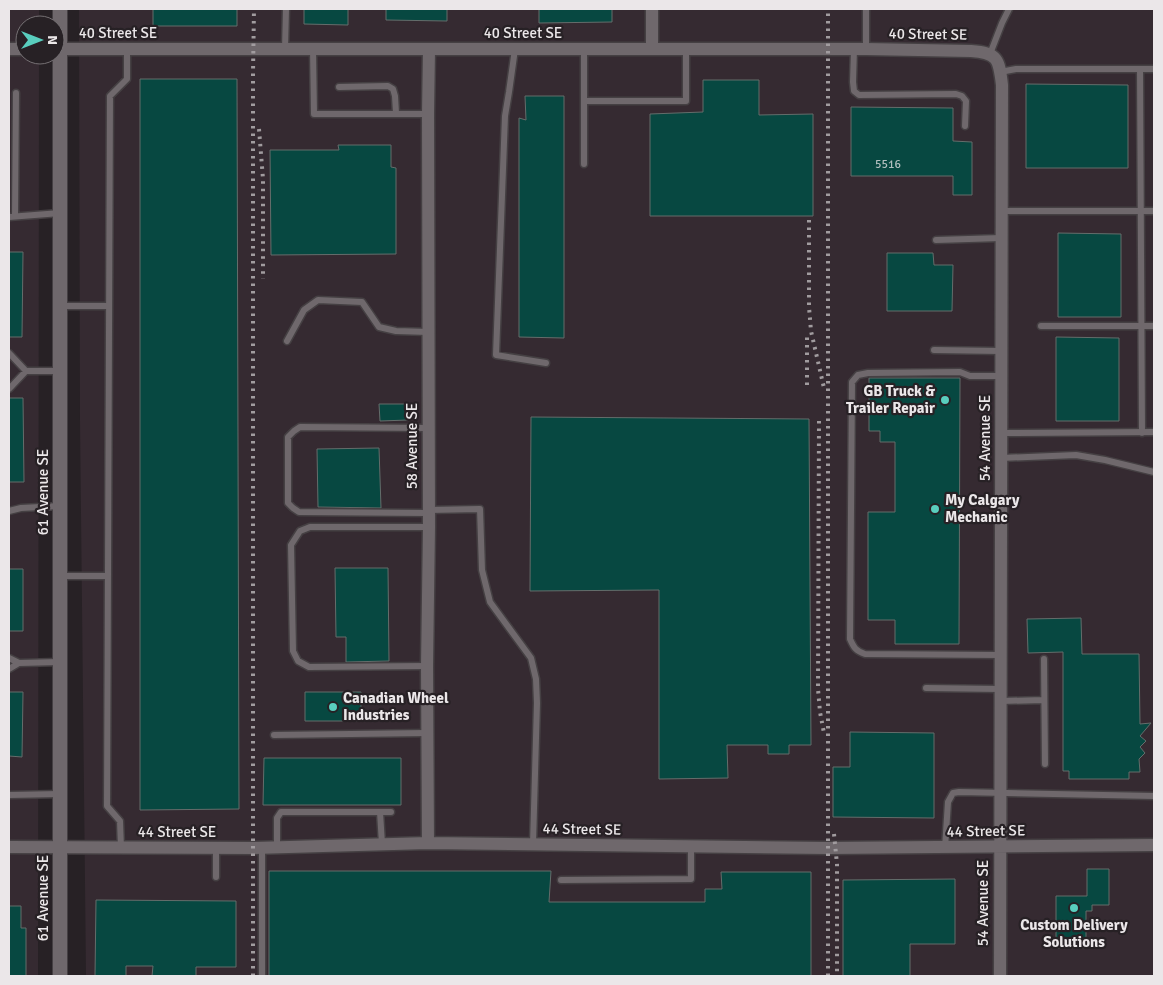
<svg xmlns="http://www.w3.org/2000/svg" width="1163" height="985" font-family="Signika,sans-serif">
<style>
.built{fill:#352a31}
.building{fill:#074841;stroke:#646d6b}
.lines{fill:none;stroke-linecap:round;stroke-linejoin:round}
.service-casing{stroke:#454043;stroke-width:9}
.minor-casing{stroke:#454043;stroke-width:15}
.tertiary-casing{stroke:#454043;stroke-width:16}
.service{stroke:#6f686c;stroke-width:6}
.minor{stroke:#6f686c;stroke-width:12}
.tertiary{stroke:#6f686c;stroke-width:14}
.rail{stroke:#a19c9f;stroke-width:4;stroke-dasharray:2.5 5;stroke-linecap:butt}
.poi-dot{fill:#59cebe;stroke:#272125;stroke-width:2}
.labels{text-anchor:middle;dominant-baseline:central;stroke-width:4.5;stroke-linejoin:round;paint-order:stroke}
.number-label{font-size:12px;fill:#b2bfbf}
.street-label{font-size:15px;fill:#ebe7e9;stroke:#272125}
.poi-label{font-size:15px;font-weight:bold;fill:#ebe7e9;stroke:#272125;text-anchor:start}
</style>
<rect width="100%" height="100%" fill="#272125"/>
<!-- built -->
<path class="built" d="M9,9H39V25H25V55H39L38,976H9Z
M79,9H1154V976H86L80,421Z"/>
<!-- building -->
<path class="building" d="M153,9H237V26H153Z
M304,9H348V25L304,24Z
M386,9H447V21L386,20Z
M539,9H612V22L539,23Z
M140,79H237L239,809L140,810Z
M703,80H759V115L813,114V216H650V114L703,112Z
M1026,84L1128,85V168H1026Z
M525,96H564V338L519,337V118L526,120Z
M851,107L953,108V141L972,142V195H953V176H851Z
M338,145H391V167L396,168V254L271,255L270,150H339Z
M1058,233L1121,234V317H1058Z
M9,252H23L22,337H9Z
M887,253H933L934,265H953L952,311H887Z
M1056,337L1119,338V421H1056Z
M869,378H960L959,644H895V620H868V512H895V442H880V431H869Z
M9,398H23L24,482H9Z
M379,404H408V420L380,421Z
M531,417L809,419L811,745H789V754H768V745H727L728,778L659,779V590L530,591Z
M379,448L381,508L318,507L317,449Z
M335,568H388L389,661L346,662V637H336Z
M9,569H23V631H9Z
M1081,618L1082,654H1139L1140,724L1151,723L1140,736L1146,741L1140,747L1145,753L1139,759L1140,772H1129V779H1069V771H1063V652L1028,653L1027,619Z
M9,692H23L22,757L9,756Z
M305,692H361V721H305Z
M850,732L934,733V818L833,817V767H850Z
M264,758H401V805H263Z
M1087,869H1109V905H1092V911H1086V948H1056V896H1087Z
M269,871H551L549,902H705V889H722L721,872H811V976H269Z
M955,879V944H910V976H843V880Z
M96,900L236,901V967H196V976H152L153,966H126V976H95Z
M9,906H21V928H26V976H9Z"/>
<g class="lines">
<!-- service casing -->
<g class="service-casing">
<path id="service" d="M285,49L286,9
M313,49L314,114H428
M515,49L509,92L505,116L496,355L546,363
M584,49V101H686V49
M854,49L853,82L854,91L859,95L956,94L962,96L966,101L965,126
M866,49V9
M990,54L1002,23L1009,9
M1140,69L1142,433
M1000,72L1016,69H1154
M339,87L388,86L393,89L395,96L396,113
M584,164V101
M1001,211H1154
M15,216L16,93
M9,217L60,213
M936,240L1001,238
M60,306H107
M1041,326H1154
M287,341L304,310L318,300L362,302L379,327L396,331L429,332
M934,350L1001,351
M9,353L26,371H60
M9,389L26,371
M428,428L300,427L294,431L288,437V503L293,508L299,512L428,513
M1001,433L1154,432
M1001,458L1076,455L1105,460L1154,472
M428,510L480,509L482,570L490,602L531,658L536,679L537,703L533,844
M9,511L21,508L60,506
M970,518H1001
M60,576H106
M1000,655L865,654C856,651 854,648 850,639L852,382L858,375L868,373L960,372L970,376H1001
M9,658L19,663L59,662
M1044,659L1045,764
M427,666L309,667L298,661L293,651L291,545L300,531L310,527H429
M9,669L19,663
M926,688L1000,689
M1000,701L1044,700
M274,735L427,733
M9,795L59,794
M380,812L382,844
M121,848L120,821L107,806C106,570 107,333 110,96L127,79V49
M277,848V818L281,812H391
M945,848L948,802L953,793L959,792L1154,796
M216,877V848
M561,880L691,879V846
M262,976V848"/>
</g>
<!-- minor casing -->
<g class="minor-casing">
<path id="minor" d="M652,9V48
M9,49H25
M55,49H866L971,51C998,53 999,59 1002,85L1000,976
M428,843L427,666L429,527L428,114L429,50
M9,847L253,848L428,843L828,848L1154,845"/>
</g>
<!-- tertiary casing -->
<g class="tertiary-casing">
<path id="tertiary" d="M60,976V9"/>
</g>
<!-- service -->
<use href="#service" class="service"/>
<!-- minor -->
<use href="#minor" class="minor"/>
<!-- tertiary -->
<use href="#tertiary" class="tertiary"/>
<!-- rail -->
<path class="rail" d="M259,129L263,179V279
M809,220V307L811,331L824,388
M807,385V335
M819,421L818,689L820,712L824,733
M834,834L837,864V976
M253,976V73L254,9
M828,976V9"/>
</g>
<!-- markers -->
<g class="poi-dot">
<circle cx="945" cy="400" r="5"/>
<circle cx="935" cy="509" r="5"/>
<circle cx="333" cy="707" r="5"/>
<circle cx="1074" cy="908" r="5"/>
</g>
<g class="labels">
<!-- number labels -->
<g class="number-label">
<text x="888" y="164">5516</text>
</g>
<!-- street labels -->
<g class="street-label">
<text x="118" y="33">40 Street SE</text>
<text x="523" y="33">40 Street SE</text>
<text transform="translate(928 34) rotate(1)">40 Street SE</text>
<text transform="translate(985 438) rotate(-90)">54 Avenue SE</text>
<text transform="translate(412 446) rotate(-90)">58 Avenue SE</text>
<text transform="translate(43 492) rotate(-90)">61 Avenue SE</text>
<text transform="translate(582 829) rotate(1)">44 Street SE</text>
<text transform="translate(986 831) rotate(-1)">44 Street SE</text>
<text x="177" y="832">44 Street SE</text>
<text transform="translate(43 898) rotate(-90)">61 Avenue SE</text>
<text transform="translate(983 903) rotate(-90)">54 Avenue SE</text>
</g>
<!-- poi labels -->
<g class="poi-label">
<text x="935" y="391" text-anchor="end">GB Truck &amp;<tspan x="935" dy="17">Trailer Repair</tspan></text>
<text x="945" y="500">My Calgary<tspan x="945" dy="17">Mechanic</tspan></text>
<text x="343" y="698">Canadian Wheel<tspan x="343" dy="17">Industries</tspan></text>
<text x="1074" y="925" text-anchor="middle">Custom Delivery<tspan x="1074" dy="17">Solutions</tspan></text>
</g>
</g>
<!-- border -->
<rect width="1163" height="985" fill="none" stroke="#ebe7e9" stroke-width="20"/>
<!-- north arrow -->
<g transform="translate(40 40) rotate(90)"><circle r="24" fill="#272125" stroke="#757073"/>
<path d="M0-4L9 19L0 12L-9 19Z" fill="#59cebe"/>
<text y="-8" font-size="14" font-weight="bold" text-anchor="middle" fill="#ebe7e9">N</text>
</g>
</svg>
